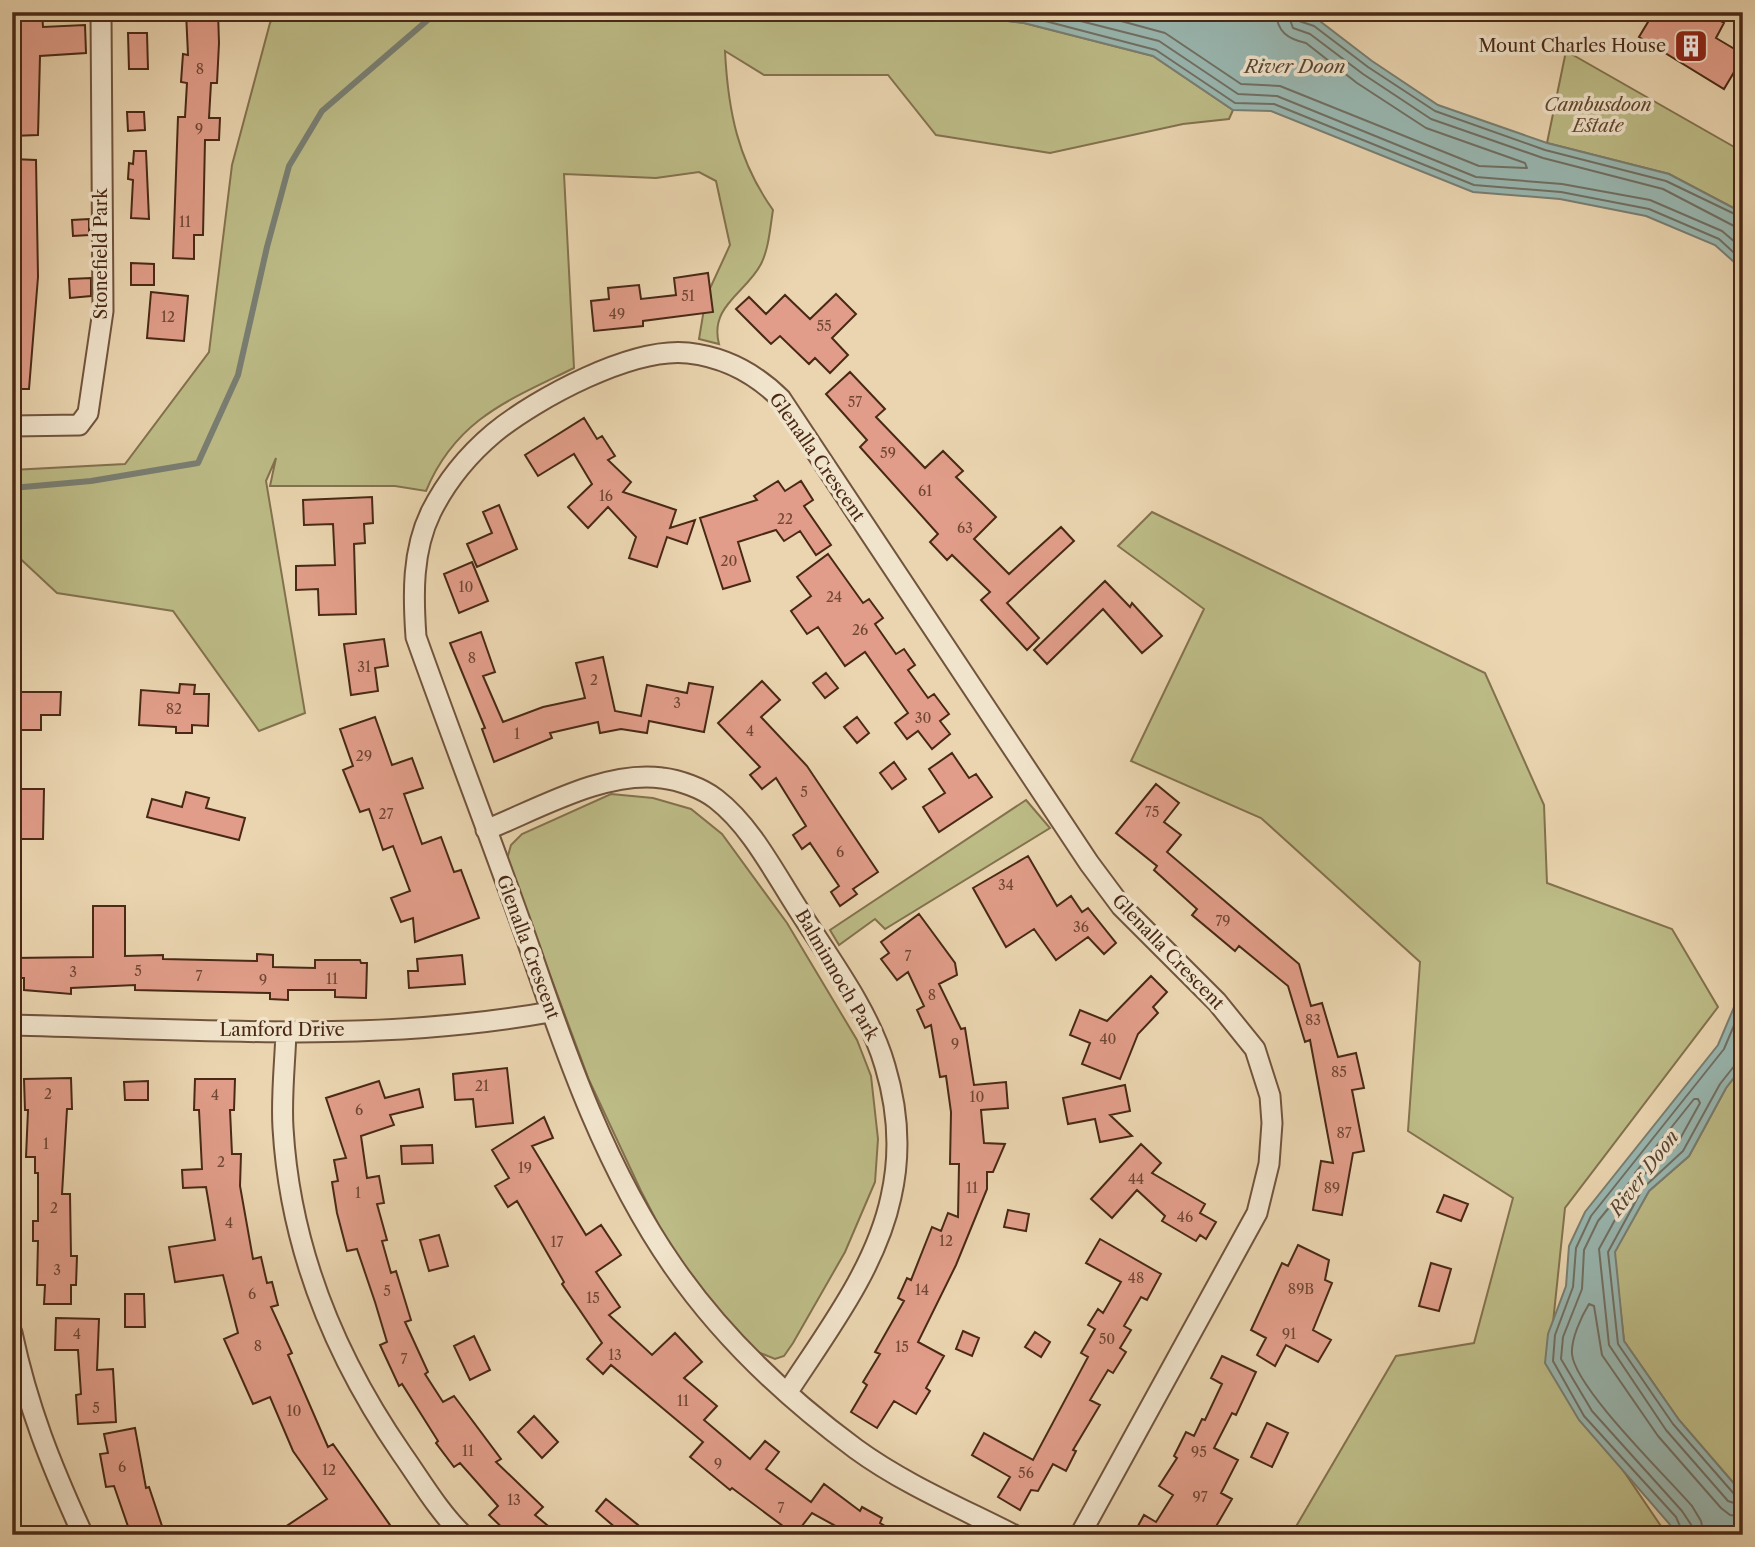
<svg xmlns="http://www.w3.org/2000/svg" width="1755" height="1547" font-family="'Libre Caslon Text',serif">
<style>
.green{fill:#bdbc87;stroke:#83724e;stroke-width:2}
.water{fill:#99b8b2;stroke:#797f73;stroke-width:2}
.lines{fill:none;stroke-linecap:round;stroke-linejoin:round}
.shore{stroke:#717064;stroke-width:2}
.stream{stroke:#797f73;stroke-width:6}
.building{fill:#e19d89;stroke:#492915;stroke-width:2}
.minor-casing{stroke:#71543c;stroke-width:23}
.minor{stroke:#f1e4cc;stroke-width:19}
.labels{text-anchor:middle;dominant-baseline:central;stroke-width:7;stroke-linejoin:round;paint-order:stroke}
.number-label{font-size:14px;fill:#6f4632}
.poi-label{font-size:18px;fill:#492915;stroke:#f1e4cc;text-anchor:end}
.park-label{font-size:18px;font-style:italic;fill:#60462c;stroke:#f1e4cc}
.street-label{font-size:18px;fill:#492915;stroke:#f1e4cc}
.water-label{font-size:19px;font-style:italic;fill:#594634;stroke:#f1e4cc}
</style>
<rect width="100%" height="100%" fill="#ead5b0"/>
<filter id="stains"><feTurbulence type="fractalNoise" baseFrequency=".00286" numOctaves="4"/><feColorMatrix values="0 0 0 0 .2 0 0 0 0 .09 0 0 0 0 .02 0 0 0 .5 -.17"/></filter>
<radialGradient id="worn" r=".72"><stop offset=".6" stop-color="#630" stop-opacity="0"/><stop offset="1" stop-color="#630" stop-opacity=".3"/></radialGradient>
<!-- green -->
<path class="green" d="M278,12H933L1024,23L1153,56L1233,110L1229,119L1183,124L1050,153L936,135L888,75H764L725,51C728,111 738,161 773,210C770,228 769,248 761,264C746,293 709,306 719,344L699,339L706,297L730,245L716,181L699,172L656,178L564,174L574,368C509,400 456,419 426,491L395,486H270L276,458L266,481L305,713L259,731L173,611L57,593L12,551V470L125,464L209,352L232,165L270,23Z
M1566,51L1743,152V213L1669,174L1547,143Z
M1152,512L1485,673L1544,805L1547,883L1672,929L1718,1007L1565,1208L1549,1361L1667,1535H1291L1396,1356L1474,1343L1513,1198L1408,1131L1420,962L1261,818L1131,761L1204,609L1118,546Z
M611,794L653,798L691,809L722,834L787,923L857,1040L871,1076L878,1139L875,1182L845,1252L793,1343L784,1356L775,1359L758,1352L695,1295L641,1191L589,1080L507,859L511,845L522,834Z
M1026,800L1050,828L885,929L875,919L839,945L830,930Z
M1743,1066V1494L1679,1420L1624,1341L1614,1252L1649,1191L1689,1156L1726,1088Z"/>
<!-- water -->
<path class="water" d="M933,12H1290L1317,19L1372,61L1438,105L1547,143L1669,174L1743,213V270L1715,245L1646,216L1560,199L1473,192L1271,111L1233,110L1153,56L1024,23Z
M1743,986V1066L1726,1088L1689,1156L1649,1191L1615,1252L1624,1341L1679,1420L1743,1494V1535H1679L1579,1420L1545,1363L1548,1334L1566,1286L1569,1246L1585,1212L1718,1045Z"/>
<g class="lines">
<!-- shore -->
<path class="shore" d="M992,12L1026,16L1156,50L1235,103L1274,104L1474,185L1561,192L1649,209L1719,239L1743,261
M1045,12L1159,41L1238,94L1277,96L1476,177L1562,184L1650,200L1722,231L1743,249
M1088,12L1165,33L1241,84L1280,86L1479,166L1527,168L1525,163L1426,128L1357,83L1306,43C1288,39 1277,32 1276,12
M1287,12L1293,28L1310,34L1363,74L1431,119L1543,158L1663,189L1734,226L1743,227
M1295,12L1299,21L1314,26L1368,67L1435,111L1545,150L1666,181L1743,218
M1743,1063L1735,1065L1720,1084L1683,1151L1643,1188L1608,1252L1618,1344L1673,1424L1735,1495L1743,1498
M1694,1099H1698L1700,1103L1676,1146L1640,1178H1636L1635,1173Z
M1684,1535L1676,1517L1584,1416L1553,1361L1555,1335L1573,1287L1576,1248L1591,1216L1724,1049L1743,1004
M1693,1535L1692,1526L1682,1511L1592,1411L1561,1359L1563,1337L1582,1289L1584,1250L1598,1221L1629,1183L1633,1187L1599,1249L1609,1345L1666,1430L1728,1501L1743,1506
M1704,1535L1701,1521L1692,1506C1667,1477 1575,1388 1572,1354C1571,1339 1581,1317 1589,1304L1594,1306L1602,1355L1658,1436L1721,1508L1730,1515L1743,1517"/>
<!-- stream -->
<path class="stream" d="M1317,19V12
M12,488L91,481L198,463L238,375L267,247L289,166L322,111L437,12"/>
</g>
<!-- building -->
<path class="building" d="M12,12H42L43,27L85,25L86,53L40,56L38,135L12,136Z
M186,12H218L219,43L217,83H211L209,118H220L219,140H205L203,235H194V259L173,258L178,117H185L187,83L181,82L183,54L188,55Z
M1654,12H1705L1724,23L1716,38L1743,54V57L1724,89L1639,37Z
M128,33H147L148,69H129Z
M127,112H144L145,130L128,131Z
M134,151H146L149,219L131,218L133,180L128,179L129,163L133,164Z
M12,159L36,160L38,277L29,389H12Z
M89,219V235L73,236L72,220Z
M131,263L154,264V285H131Z
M708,273L713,312L643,321V326L594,331L591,301L609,299L608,288L639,285L641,299L676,295L674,278Z
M91,278V296L70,298L69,279Z
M151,292L188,296L184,341L147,338Z
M836,294L856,314L832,338L848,355L830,373L815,358L809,364L780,336L771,344L736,309L749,297L766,314L785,295L810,319Z
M850,372L885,409L876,417L925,468L943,451L963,471L956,477L996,517L974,539L1009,574L1061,527L1074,541L1007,603L1039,638L1027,650L981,600L990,592L952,555L947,560L930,542L938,534L860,447L867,440L826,394Z
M584,418L597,439L602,436L615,456L608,460L631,482L623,492L676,510L670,528L695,520L687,544L667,537L657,567L629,558L636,537L608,507L588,528L568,507L592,484L574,454L538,476L525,455Z
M778,481L785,491L801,481L813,500L804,506L831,545L816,555L800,531L784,541L776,530L738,542L750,581L723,589L700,518L757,500L754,496Z
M372,497L373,523L364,524L365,543L354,544L356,614L319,615L318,589L296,590V566L335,565L333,524L304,525L303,500Z
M499,505L517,549L477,567L467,544L492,533L483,512Z
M828,554L863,603L869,599L883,618L875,624L896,654L904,649L915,665L908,670L928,698L934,694L949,714L940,721L950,734L932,749L918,731L907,739L895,723L908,713L865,652L845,666L818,627L807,634L791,611L811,596L797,577Z
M472,562L488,601L459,613L444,574Z
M1105,581L1130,607L1132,603L1162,636L1142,653L1103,609L1047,664L1034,650Z
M481,632L495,672L483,676L503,722L543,707L585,698L576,663L603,657L615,711L641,716L647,685L687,693L689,683L713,687L704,732L649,721L647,733L621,729L600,733L598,722L550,733L552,738L494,762L482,729L485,728L450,643Z
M384,639L388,666L375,668L378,691L351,695L344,644Z
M826,673L838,688L825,698L813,683Z
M762,681L780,700L761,717L807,766L878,872L853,889L857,894L840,906L831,892L839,886L810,843L802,849L793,835L806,826L776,778L762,789L750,775L760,767L718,723Z
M180,684L195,685L194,694H209L208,726L192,725V733H176V727L139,725L141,690L179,693Z
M12,692H61L60,715H41V730H21V714H12Z
M375,717L392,765L412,758L423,788L404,794L422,844L441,837L454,872L461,870L479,918L415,942L413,918L401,922L391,898L410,891L393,846L383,850L369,809L360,812L343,770L353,766L340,729Z
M857,717L869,733L857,743L844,727Z
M952,753L969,778L976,774L992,797L939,832L923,807L945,793L929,769Z
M894,762L906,779L892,789L880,773Z
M1156,784L1179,803L1164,822L1181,835L1167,852L1299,964L1311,1006L1322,1003L1338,1057L1356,1053L1364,1088L1352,1090L1364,1151L1353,1153L1342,1215L1313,1210L1321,1161L1333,1163L1310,1040L1305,1042L1288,986L1239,946L1235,951L1192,915L1197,909L1154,870L1157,866L1116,833Z
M12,789H44L43,839H20V825L12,826Z
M186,792L209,798L206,808L245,818L239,840L147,817L152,799L182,807Z
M1028,856L1057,906L1071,896L1082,912L1088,908L1116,943L1104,954L1088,937L1056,960L1034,929L1006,947L973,888Z
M93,906H125V956L163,955V959L257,961V954L273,955V967L315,968V960H360L361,963H367L366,998L335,997V990H288V1000L270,999V993L135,990V985L71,988V994L24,990V978H12V958L93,957Z
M919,914L955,963L957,975L939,984L961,1029L965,1028L974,1085L1006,1082L1008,1108L981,1110L984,1143L1005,1144L993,1172H987V1189L956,1265L918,1342L944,1356L926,1388L930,1391L916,1414L894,1401L877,1428L851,1412L867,1385L863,1382L880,1354L875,1352L904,1301L898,1298L907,1278L911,1280L932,1227L941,1231L948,1213L958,1217L959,1164H950L951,1112L946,1076L940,1077L931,1025L925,1028L917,1010L924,1006L908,972L897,980L881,959L889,953L881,942Z
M462,955L465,984L409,988L408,971H418L417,959Z
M1151,976L1167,992L1153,1007L1158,1013L1138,1034L1120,1079L1082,1064L1090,1043L1070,1035L1080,1010L1107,1021Z
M507,1068L513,1123L476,1127L473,1099L455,1100L453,1074Z
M71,1078L72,1109H67L62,1194H70L71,1256H77L76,1285H71V1304H44L45,1285H37L38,1241H33V1221H38V1173H35V1157H26L28,1110H25L24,1079Z
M195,1079H235L234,1110H230L232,1154H241L240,1186L253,1259L261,1257L267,1283L272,1282L278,1305L271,1307L292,1353L288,1355L328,1447L333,1444L397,1535H273L327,1499L293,1451L270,1397L253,1404L224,1339L238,1333L223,1275L175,1282L169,1247L215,1240L206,1187L183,1188L182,1170L202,1169L199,1110H194Z
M148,1081V1100H125L124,1082Z
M379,1081L385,1098L419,1089L423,1107L390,1115L394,1125L361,1136L367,1178L379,1176L384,1203L377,1204L387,1240L382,1241L391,1273L396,1271L411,1320L405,1322L428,1372L425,1374L443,1402L454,1396L501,1459L496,1462L543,1507L535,1515L559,1535H510L489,1515L498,1506L460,1463L454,1467L436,1443L438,1441L402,1384L399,1386L380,1345L387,1342L375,1302L357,1249L347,1251L337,1213L332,1182L338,1181L334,1160L346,1158L326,1098Z
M1125,1085L1130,1111L1110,1115L1132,1136L1100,1142L1095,1119L1068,1124L1063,1098Z
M544,1117L553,1138L532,1146L586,1235L601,1225L621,1255L596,1272L620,1307L609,1315L652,1355L675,1333L702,1362L684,1378L717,1406L704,1420L750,1459L765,1441L779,1452L766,1469L811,1502L824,1484L860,1511L862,1507L882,1518L880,1523L900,1535H852L812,1513L795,1535L732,1488L730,1490L690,1457L703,1442L611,1365L603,1374L587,1359L602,1343L562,1284L564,1282L517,1201L508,1207L495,1186L509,1178L492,1150Z
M1141,1144L1161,1163L1152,1173L1205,1204L1200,1213L1216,1222L1206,1239L1200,1235L1196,1241L1162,1221L1165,1216L1137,1190L1112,1218L1091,1199Z
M432,1145L433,1163L402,1164L401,1146Z
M1444,1195L1468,1204L1461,1221L1437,1212Z
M1008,1210L1029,1214L1026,1231L1004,1227Z
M439,1235L448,1266L429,1271L420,1240Z
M1100,1239L1161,1274L1147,1300L1141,1297L1124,1326L1131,1330L1120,1348L1126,1352L1113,1373L1108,1370L1090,1400L1100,1405L1073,1450L1076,1451L1066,1471L1053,1464L1038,1491L1031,1490L1020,1510L998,1497L1010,1477L972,1455L984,1433L1033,1460L1088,1357L1081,1353L1095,1329L1088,1325L1098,1309L1103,1313L1121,1282L1086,1263Z
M1298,1245L1329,1260L1325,1280L1332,1283L1313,1330L1331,1340L1318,1362L1286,1345L1275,1366L1257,1355L1266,1338L1251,1330L1282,1263L1288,1266Z
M1431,1263L1451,1269L1439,1311L1419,1306Z
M125,1294H144L145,1327H125Z
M56,1318L99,1319L97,1370L113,1369L116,1422L78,1424L76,1395L81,1394L78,1350H55Z
M963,1331L979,1338L972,1356L956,1349Z
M1035,1332L1050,1342L1041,1357L1025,1347Z
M474,1336L490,1370L470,1380L454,1346Z
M1222,1356L1256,1372L1236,1415L1232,1413L1214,1448L1238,1460L1221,1493L1232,1499L1211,1535H1133L1144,1515L1156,1522L1173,1495L1159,1486L1177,1458L1174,1456L1186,1432L1194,1436L1202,1419L1205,1420L1222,1384L1211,1378Z
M534,1416L558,1442L542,1458L518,1432Z
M1267,1423L1288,1433L1272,1467L1251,1457Z
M135,1428L146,1488L149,1487L164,1532L155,1535H131L114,1486L106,1487L100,1454L108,1453L104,1434Z
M606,1499L638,1525L630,1535H624L596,1511Z"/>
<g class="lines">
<!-- minor casing -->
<g class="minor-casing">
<path id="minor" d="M12,426L79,425L88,413L103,311L101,12
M486,830C538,809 605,770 662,778C679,780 702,788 716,799C751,826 774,872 798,909C829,958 869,1010 885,1066C898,1109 901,1153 891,1197C876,1268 826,1333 787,1393
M12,1025C191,1029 373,1044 550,1012
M286,1032C285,1063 281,1096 283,1128C290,1247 335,1357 402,1454C421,1481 439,1512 463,1535
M12,1333C28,1408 51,1465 83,1535
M1014,1535C961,1508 904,1484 856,1449C787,1398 722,1337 673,1266C607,1171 567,1058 530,949C493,844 453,741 416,637C413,595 412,551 431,512C446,482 469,454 494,433C537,398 632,347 688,353C724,357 756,374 781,399L1089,863L1121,906L1217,1002L1255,1049L1270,1096L1272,1123L1269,1164L1257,1213L1080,1535"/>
</g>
<!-- minor -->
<use href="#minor" class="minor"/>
</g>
<!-- icons -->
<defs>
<g id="building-square" transform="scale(1.75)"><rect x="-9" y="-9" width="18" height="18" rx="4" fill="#8f2418" stroke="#f1e4cc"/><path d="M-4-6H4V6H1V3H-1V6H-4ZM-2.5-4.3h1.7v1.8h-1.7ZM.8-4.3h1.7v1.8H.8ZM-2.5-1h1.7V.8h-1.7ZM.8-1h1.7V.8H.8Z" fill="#fff"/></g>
</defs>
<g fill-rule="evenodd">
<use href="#building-square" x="1691" y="46"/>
</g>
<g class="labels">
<!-- number labels -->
<g class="number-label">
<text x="200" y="69">8</text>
<text x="199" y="129">9</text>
<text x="185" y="222">11</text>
<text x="688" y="296">51</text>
<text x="617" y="314">49</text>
<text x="168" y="317">12</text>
<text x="824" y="326">55</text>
<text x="855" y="402">57</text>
<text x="888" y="453">59</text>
<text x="925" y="491">61</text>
<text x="606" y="496">16</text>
<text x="785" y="519">22</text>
<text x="965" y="528">63</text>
<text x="729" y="561">20</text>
<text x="466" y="587">10</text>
<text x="834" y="597">24</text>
<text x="860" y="630">26</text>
<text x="472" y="658">8</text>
<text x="364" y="667">31</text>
<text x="594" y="680">2</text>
<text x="677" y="703">3</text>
<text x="174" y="709">82</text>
<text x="923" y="718">30</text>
<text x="750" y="731">4</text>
<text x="517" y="734">1</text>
<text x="364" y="756">29</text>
<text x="804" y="792">5</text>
<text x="1152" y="812">75</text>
<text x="386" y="814">27</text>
<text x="840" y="852">6</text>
<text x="1006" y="885">34</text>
<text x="1223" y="921">79</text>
<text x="1081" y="927">36</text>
<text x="908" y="956">7</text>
<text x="138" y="971">5</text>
<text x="73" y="972">3</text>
<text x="199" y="976">7</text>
<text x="332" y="979">11</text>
<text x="263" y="980">9</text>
<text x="932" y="995">8</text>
<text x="1313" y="1020">83</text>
<text x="1108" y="1039">40</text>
<text x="955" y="1044">9</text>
<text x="1339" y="1072">85</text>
<text x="482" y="1086">21</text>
<text x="48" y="1094">2</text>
<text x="215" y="1095">4</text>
<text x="977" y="1097">10</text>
<text x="359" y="1110">6</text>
<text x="1344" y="1133">87</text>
<text x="46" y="1144">1</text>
<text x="221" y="1162">2</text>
<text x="525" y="1168">19</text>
<text x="1136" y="1179">44</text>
<text x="972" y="1188">11</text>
<text x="1332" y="1188">89</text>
<text x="358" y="1193">1</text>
<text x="54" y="1208">2</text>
<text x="1185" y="1217">46</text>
<text x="229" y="1223">4</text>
<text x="946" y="1241">12</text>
<text x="557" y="1242">17</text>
<text x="57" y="1270">3</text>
<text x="1136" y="1278">48</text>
<text x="1301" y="1289">89B</text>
<text x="922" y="1290">14</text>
<text x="387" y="1291">5</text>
<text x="252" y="1294">6</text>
<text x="593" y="1298">15</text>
<text x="77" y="1334">4</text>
<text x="1289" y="1334">91</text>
<text x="1107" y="1339">50</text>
<text x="258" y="1346">8</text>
<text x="902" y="1347">15</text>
<text x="615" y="1355">13</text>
<text x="404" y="1359">7</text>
<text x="683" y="1401">11</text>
<text x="96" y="1408">5</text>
<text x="294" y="1411">10</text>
<text x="468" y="1451">11</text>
<text x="1199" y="1452">95</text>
<text x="718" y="1464">9</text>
<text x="122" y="1467">6</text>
<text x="329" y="1470">12</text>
<text x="1026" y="1473">56</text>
<text x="1200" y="1497">97</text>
<text x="514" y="1500">13</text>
<text x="781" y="1508">7</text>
</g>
<!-- poi labels -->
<g class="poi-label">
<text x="1666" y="46">Mount Charles House</text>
</g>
<!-- park labels -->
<g class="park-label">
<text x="1598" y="105">Cambusdoon<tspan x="1598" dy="21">Estate</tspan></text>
</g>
<!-- street labels -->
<g class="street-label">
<text transform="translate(101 254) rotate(-90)">Stonefield Park</text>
<text transform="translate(817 457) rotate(55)">Glenalla Crescent</text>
<text transform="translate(528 947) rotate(70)">Glenalla Crescent</text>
<text transform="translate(1168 952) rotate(46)">Glenalla Crescent</text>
<text transform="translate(837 975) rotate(60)">Balminnoch Park</text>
<text x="282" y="1030">Lamford Drive</text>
</g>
<!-- water labels -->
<g class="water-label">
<text x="1295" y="66">River Doon</text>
<text transform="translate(1644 1173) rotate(-53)">River Doon</text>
</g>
</g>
<!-- margin -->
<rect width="1755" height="1547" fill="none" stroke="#ead5b0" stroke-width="42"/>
<rect x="14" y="14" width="1727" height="1519" fill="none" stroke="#492915" stroke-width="3.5"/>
<rect x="21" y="21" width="1713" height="1505" fill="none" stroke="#492915" stroke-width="2"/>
<rect width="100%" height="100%" filter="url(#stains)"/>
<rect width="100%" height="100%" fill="url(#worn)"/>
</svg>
